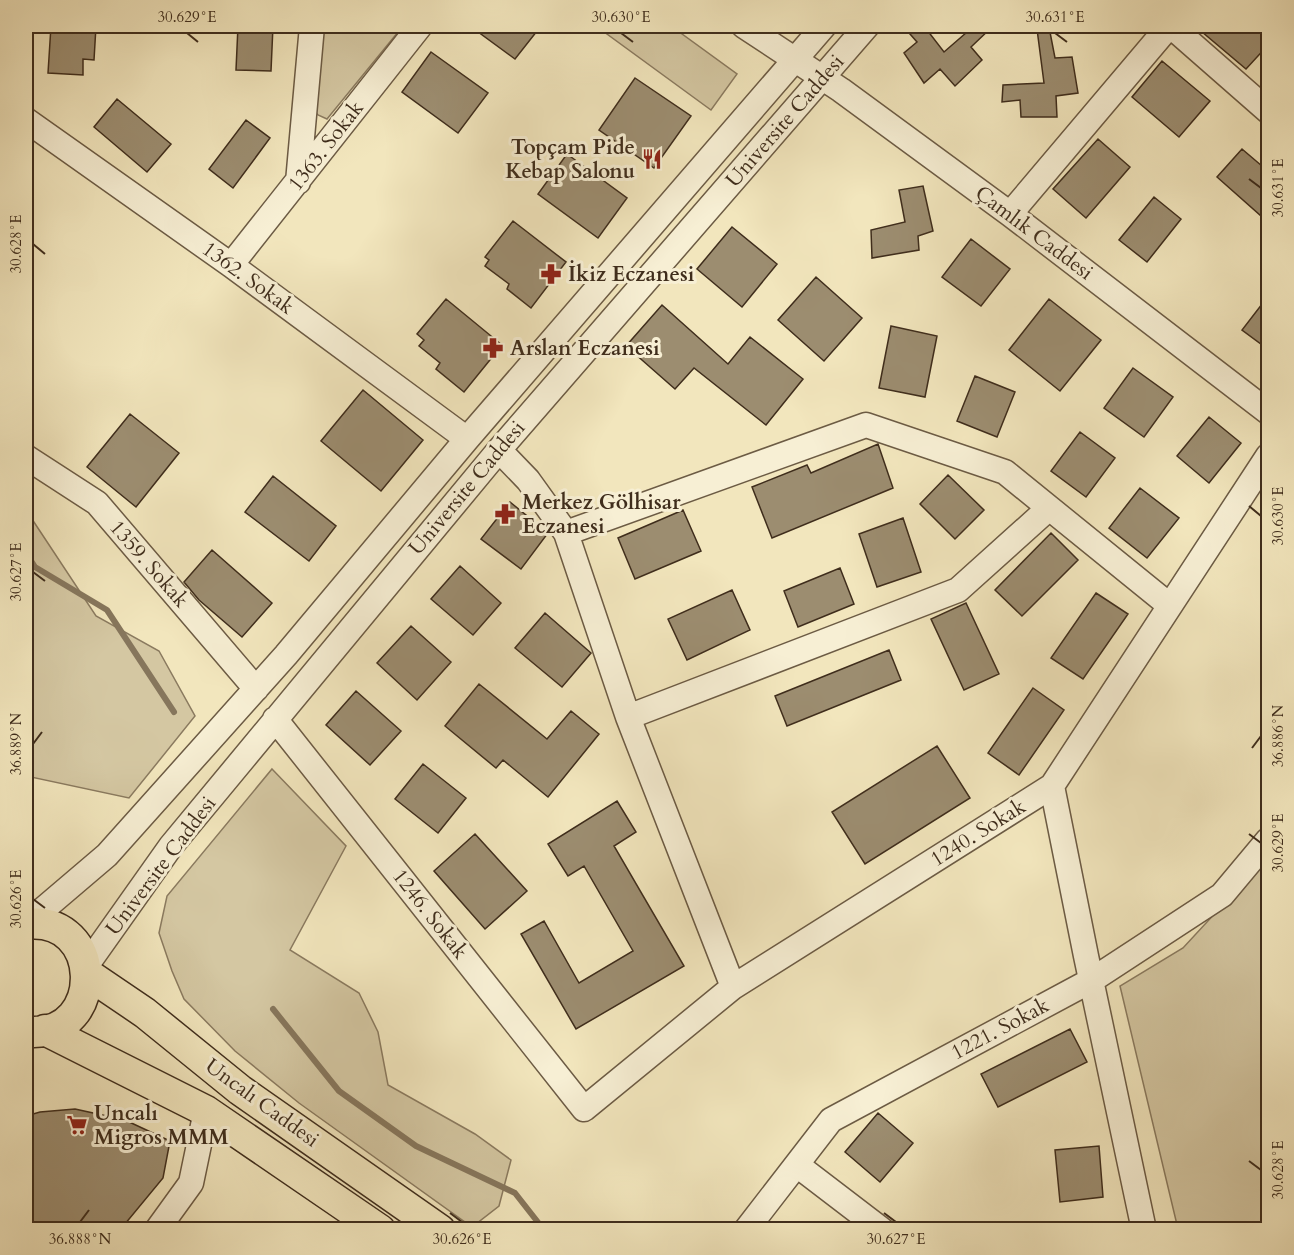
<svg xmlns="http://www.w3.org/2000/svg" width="1294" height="1255" font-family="Cardo,serif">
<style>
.green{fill:#d4c7a2;stroke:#8a7a5f;stroke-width:1.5}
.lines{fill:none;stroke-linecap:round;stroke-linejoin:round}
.stream{stroke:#86765c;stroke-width:6}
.building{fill:#9c8d70;stroke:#3f2d1c;stroke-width:1.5}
.minor-casing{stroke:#6c5b44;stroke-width:27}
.major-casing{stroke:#3f2d1c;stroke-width:33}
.minor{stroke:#f7efd4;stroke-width:24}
.major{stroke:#f2e6bd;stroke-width:30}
.ticks{fill:none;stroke:#3f2d1c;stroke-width:2}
.labels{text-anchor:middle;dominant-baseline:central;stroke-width:6;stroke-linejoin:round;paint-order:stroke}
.street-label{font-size:21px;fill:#3f2d1c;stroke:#f7efd4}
.poi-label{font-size:21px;font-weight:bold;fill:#3f2d1c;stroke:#f7efd4;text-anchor:start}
.neatline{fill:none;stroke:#3f2d1c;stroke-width:2}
.ticks-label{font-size:15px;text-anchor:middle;fill:#3f2d1c}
</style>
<rect width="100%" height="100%" fill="#f2e6bd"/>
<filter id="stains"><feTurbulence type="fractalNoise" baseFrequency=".00333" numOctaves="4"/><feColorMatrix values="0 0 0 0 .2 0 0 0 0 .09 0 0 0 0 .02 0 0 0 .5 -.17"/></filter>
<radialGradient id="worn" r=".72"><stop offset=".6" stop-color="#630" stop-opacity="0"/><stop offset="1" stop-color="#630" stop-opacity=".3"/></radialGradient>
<!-- green -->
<path class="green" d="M323,26H403L327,119L318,115L313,109Z
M596,26H671L737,74L711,110Z
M26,510L96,616L159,651L195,716L129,798L26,776Z
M272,769L346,846L290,950L359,993L378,1032L388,1085L475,1134L511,1160L499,1206L472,1227L299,1103L235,1051L184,999L172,971L159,933L167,896Z
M1268,856V1229H1178L1120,986L1183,948Z"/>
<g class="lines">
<!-- stream -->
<path class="stream" d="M26,553L35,567L107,610L174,712
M273,1009L339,1091L416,1146L515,1193L544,1230"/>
</g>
<!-- building -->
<path class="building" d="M51,26H96L94,60L83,59V75L48,73Z
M238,26H273L271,71L236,70Z
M470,26H541L515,59Z
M903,26H924L944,52L974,26H993L971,47L982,60L955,86L940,69L924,83L904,53L917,42Z
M1195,26H1269V44L1246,69Z
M1049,27L1055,58L1072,57L1078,93L1056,96L1057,117H1021L1020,100L1002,102L1003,85L1044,83L1037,29Z
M431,52L488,93L458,133L402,92Z
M1162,61L1210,101L1179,137L1132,97Z
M635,78L691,116L654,168L599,130Z
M117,99L171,144L147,172L94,127Z
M246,120L270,138L233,188L209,169Z
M1098,139L1130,167L1086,218L1053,189Z
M1242,149L1269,172V223L1217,177Z
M567,154L627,198L598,238L538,194Z
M923,186L933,231L918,236L919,250L872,258L871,230L905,222L899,190Z
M1154,197L1181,219L1147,262L1119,240Z
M513,221L566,262L531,308L507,289L509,284L485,266L489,260L485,257Z
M732,227L777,264L742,307L697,269Z
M971,239L1010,269L981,306L942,277Z
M816,277L862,318L824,361L778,320Z
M1269,295V350L1242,330Z
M446,299L502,345L464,392L436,369L440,363L419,346L424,340L417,334Z
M1049,299L1101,340L1060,391L1009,350Z
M662,305L728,364L750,337L803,379L766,425L694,368L675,389L626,346Z
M891,326L937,336L925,397L879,388Z
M1133,368L1173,397L1144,437L1104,408Z
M975,376L1015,392L997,437L957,421Z
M363,390L423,440L381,491L321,441Z
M130,414L179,453L136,507L87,467Z
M1209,417L1241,443L1209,483L1177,456Z
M1080,432L1115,458L1086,497L1051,471Z
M878,444L893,488L772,538L752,487L807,465L811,473Z
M948,475L984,510L955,539L920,504Z
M273,476L336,526L309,561L245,512Z
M1140,488L1179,518L1147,558L1109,528Z
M510,502L548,533L521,569L481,539Z
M683,510L701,551L635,579L618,538Z
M903,518L921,572L877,587L859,534Z
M1051,533L1078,560L1022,616L995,590Z
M212,550L272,603L242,637L199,600L184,582Z
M460,566L501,603L473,635L431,599Z
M840,568L854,604L798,627L784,591Z
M732,590L750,630L687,660L668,619Z
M1096,593L1128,614L1083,679L1051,658Z
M966,603L999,674L964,690L931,619Z
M545,613L591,653L562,687L515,648Z
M411,626L451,662L417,700L377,663Z
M889,650L901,680L787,726L775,696Z
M479,684L547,739L571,711L599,734L548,797L503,760L496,768L445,726Z
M1033,688L1064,710L1019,775L988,753Z
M356,691L401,731L370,765L326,725Z
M937,746L970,798L865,864L832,812Z
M423,764L466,798L438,833L395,799Z
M617,801L636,832L614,846L684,966L576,1029L521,934L544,921L579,983L633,951L584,866L568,876L548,844Z
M475,834L527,891L485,929L434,871Z
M1070,1029L1087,1062L998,1107L981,1074Z
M75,1109L125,1120L170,1141L163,1178L120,1230H35L26,1222V1116L40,1112Z
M878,1113L913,1143L880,1182L845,1152Z
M1099,1146L1103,1197L1060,1202L1055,1150Z"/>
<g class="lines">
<!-- minor casing -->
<g class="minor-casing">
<path id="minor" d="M744,26L841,90L1010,214L1268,412
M1171,26L1268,111
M26,120L231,265L467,439
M298,182L312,26
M1010,214L1169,26
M231,265L420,26
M499,450L528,480L566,533L628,717L733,987
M26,457L97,503L256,689
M566,533L866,425L1005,472L1169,605
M628,717L958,590L1048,509
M275,719L584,1109L733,987L1052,786L1268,456
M1052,786L1086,956L1144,1230
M26,924L107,855L286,655L467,439L824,26
M86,966L171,846L499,450L867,26
M797,1165L882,1230
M157,1230L191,1183L206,1111
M746,1230L831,1120L1092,980L1222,895L1268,840"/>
</g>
<!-- major casing -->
<g class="major-casing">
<path id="major" d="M26,924C104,915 106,1035 31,1032
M86,973L145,1013L240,1090L440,1230
M45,1030L206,1111L380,1230"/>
</g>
<!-- minor -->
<use href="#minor" class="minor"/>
<!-- major -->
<use href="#major" class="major"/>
</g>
<!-- ticks -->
<path class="ticks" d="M187,33L198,42M621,33L633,42M1055,33L1067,42M1249,179L1261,188M33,244L45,254M1249,506L1261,516M33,572L45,581M33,744L42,732M1252,748L1261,736M1249,834L1261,843M33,899L45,908M1249,1161L1261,1170M450,1213L462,1222M884,1213L896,1222M80,1222L89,1210"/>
<!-- icons -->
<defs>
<g id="restaurant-bare" transform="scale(1.62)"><path d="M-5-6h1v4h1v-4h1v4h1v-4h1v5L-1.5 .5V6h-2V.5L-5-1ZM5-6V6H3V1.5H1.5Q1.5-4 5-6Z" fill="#8f2418" stroke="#f7efd4" stroke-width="2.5" paint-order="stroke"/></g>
<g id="pharmacy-bare" transform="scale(1.62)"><path d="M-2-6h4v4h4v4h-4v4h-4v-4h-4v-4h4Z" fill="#8f2418" stroke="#f7efd4" stroke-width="2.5" paint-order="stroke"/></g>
<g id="supermarket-bare" transform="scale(1.62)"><path d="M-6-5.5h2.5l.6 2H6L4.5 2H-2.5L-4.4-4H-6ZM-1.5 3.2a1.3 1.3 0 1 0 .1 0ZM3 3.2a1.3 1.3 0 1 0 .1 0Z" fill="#8f2418" stroke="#f7efd4" stroke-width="2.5" paint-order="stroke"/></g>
</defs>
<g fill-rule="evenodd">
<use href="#restaurant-bare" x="652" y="159"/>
<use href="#pharmacy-bare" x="551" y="274"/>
<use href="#pharmacy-bare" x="493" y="348"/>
<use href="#pharmacy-bare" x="505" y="514"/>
<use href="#supermarket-bare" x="77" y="1125"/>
</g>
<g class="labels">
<!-- street labels -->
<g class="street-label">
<text transform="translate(785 121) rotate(-49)">Universite Caddesi</text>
<text transform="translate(326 146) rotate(-52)">1363. Sokak</text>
<text transform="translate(1034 233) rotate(37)">Çamlık Caddesi</text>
<text transform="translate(248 278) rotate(36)">1362. Sokak</text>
<text transform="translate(467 488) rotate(-50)">Universite Caddesi</text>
<text transform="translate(149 564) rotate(49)">1359. Sokak</text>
<text transform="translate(978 833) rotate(-32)">1240. Sokak</text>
<text transform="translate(161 866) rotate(-53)">Universite Caddesi</text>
<text transform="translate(430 914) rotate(52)">1246. Sokak</text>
<text transform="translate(1000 1029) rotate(-28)">1221. Sokak</text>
<text transform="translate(262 1103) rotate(36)">Uncalı Caddesi</text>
</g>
<!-- poi labels -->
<g class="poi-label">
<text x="635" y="147" text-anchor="end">Topçam Pide<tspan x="635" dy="24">Kebap Salonu</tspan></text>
<text x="568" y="274">İkiz Eczanesi</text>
<text x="510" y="348">Arslan Eczanesi</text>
<text x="522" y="502">Merkez Gölhisar<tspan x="522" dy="24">Eczanesi</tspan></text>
<text x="94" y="1113">Uncalı<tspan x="94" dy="24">Migros MMM</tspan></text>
</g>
</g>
<!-- margin -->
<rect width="1294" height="1255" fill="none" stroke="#f2e6bd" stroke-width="66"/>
<rect x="33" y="33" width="1228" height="1189" class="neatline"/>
<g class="ticks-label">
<text x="187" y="22">30.629°E</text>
<text x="621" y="22">30.630°E</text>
<text x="1055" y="22">30.631°E</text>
<text transform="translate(1278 188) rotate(-90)" y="5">30.631°E</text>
<text transform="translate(16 244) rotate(-90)" y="5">30.628°E</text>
<text transform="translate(1278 516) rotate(-90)" y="5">30.630°E</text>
<text transform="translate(16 572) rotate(-90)" y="5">30.627°E</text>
<text transform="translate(1278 736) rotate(-90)" y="5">36.886°N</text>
<text transform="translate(16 744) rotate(-90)" y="5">36.889°N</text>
<text transform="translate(1278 843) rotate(-90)" y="5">30.629°E</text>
<text transform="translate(16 899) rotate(-90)" y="5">30.626°E</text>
<text transform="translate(1278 1170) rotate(-90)" y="5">30.628°E</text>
<text x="80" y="1244">36.888°N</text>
<text x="462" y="1244">30.626°E</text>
<text x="896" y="1244">30.627°E</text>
</g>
<rect width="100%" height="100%" filter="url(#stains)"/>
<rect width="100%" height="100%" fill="url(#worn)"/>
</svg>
